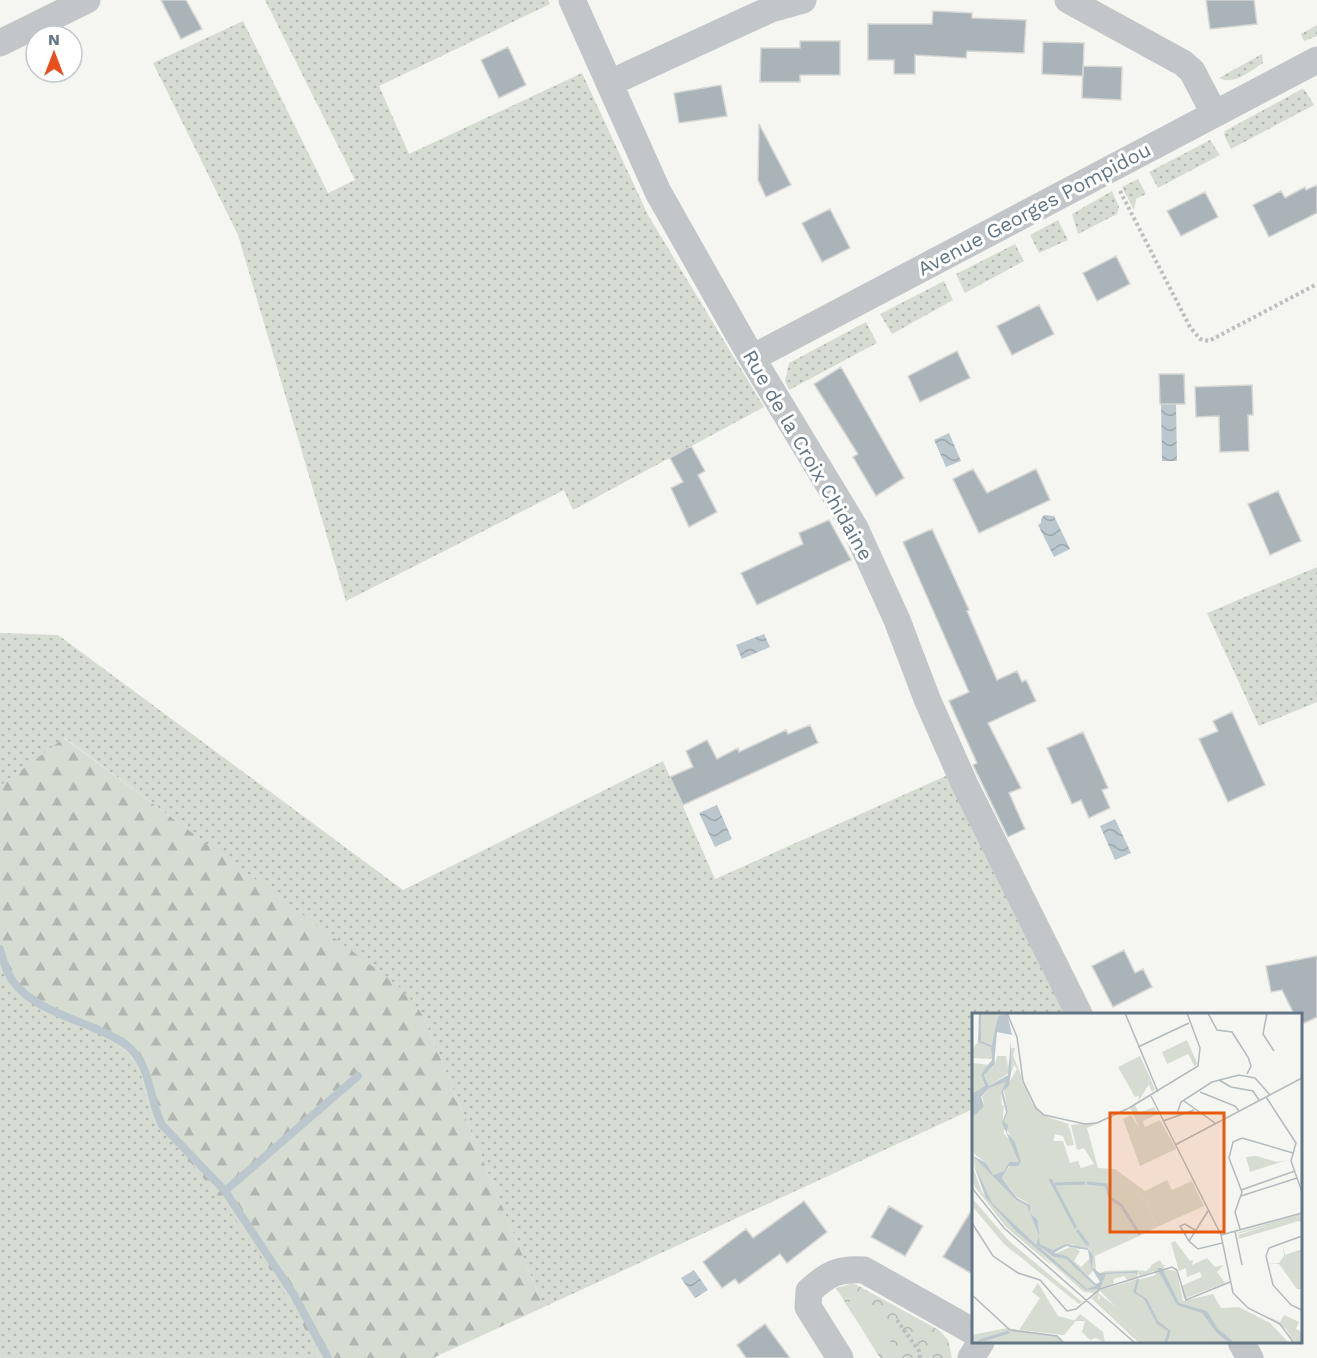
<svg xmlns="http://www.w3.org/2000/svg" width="1317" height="1358" font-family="'Work Sans',sans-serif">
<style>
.grass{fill:url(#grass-dots)}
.forest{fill:url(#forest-firs)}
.park{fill:url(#park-crowns)}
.pitch{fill:#d6dcd2}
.water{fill:url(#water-waves)}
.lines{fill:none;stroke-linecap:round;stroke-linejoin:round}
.stream{stroke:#bbc7cc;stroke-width:8}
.building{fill:#aab3b8;stroke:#d6d6d4;stroke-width:1.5}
.path{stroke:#bcbec0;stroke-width:4;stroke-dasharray:3 3;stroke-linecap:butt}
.street{stroke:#c2c6c9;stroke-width:27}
.labels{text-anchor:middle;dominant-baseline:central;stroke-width:6;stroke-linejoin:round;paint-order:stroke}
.street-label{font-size:20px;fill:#637583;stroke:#fff}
.inset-river{fill:none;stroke:#bbc7cc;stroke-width:3}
.inset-road{fill:none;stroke:#b2babe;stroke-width:1.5}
.view{fill:#e8590c;fill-opacity:0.15;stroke:#e8590c;stroke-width:3}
.inset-edge{fill:none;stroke:#637583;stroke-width:3}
</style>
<defs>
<pattern id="grass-dots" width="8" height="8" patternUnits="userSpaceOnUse" patternTransform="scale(1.5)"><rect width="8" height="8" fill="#d6dcd2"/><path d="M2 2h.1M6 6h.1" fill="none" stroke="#b1b7b0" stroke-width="1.8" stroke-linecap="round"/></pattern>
<pattern id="forest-firs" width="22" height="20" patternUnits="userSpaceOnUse" patternTransform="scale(1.5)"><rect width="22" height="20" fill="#d6dcd2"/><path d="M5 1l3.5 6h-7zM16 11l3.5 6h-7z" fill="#b1b7b0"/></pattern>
<pattern id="park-crowns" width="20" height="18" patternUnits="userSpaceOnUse" patternTransform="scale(1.5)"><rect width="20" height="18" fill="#d6dcd2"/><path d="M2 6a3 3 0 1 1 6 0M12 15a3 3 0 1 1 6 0" fill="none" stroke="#b1b7b0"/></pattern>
<pattern id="water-waves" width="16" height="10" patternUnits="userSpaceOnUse" patternTransform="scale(1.5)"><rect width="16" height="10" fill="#bbc7cc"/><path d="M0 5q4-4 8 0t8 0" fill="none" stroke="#9ca6ab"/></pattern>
</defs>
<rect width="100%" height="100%" fill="#f5f5f1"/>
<!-- grass -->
<path class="grass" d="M265,0H548L550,4L379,86L409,154L582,73L648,215L764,407L573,510L564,490L346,601L238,235L153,63L243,21L328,193L355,180Z
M1317,25V36L1304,41L1301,34Z
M1262,54L1263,63C1250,71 1234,86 1219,78Z
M1302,89L1305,90L1314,105L1231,149L1224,135L1225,131Z
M1210,140L1220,155L1158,188L1149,172Z
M1138,179L1146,194L1136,199L1134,210L1122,187Z
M1112,191L1119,207L1117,214L1078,234L1072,214Z
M1058,220L1068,240L1039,253L1030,235Z
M1015,244L1024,261L965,293L956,274Z
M944,281L953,300L892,334L880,314Z
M866,322L877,343L789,390L785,381L789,363Z
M1317,567V702L1259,726L1207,613Z
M0,633L58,635L403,890L663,761L715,879L948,775L1065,1014H974L973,1109L544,1307L423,1016L399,987L65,738L0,786Z
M0,967C4,977 10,981 18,988C24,993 30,998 36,1003C67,1023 108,1027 132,1058C147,1077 145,1101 155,1122C171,1139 187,1156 201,1173C248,1228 288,1294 320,1358H0Z"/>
<!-- forest -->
<path class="forest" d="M64,738L383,974C399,986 413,999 423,1016L544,1307L433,1358H320C277,1271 221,1194 155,1122C144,1099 147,1074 129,1054C104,1027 66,1022 36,1003C30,998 24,993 18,988C10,981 4,977 0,967V786Z"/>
<!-- park -->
<path class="park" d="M853,1283L939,1330L948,1340L952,1358H880L836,1288Z"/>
<!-- pitch -->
<path class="pitch" d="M858,1295L902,1358H884L846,1304Z"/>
<!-- water -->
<path class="water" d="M1161,404H1176L1177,461H1162Z
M949,433L961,461L946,467L934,440Z
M1044,515L1054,516L1070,549L1054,557L1038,525L1041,523V519Z
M764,634L770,647L742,659L736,645Z
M717,805L732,839L715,847L699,813Z
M1115,819L1131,853L1115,860L1100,826Z
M694,1270L708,1290L695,1298L681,1278Z"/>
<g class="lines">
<!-- stream -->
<path class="stream" d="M0,949C2,956 4,964 7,971C22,1004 64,1015 94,1028C107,1034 121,1039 131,1049C152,1071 149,1099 162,1125L225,1191L294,1295L328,1358
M225,1191L358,1076"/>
</g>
<!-- building -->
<path class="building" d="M161,0H186L202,29L181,39Z
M1206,0H1254L1257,24L1210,29Z
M933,11L972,13V18L1026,20L1024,53L967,51L966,58L915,55V74H894V60H868V24H932Z
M800,41H840V75H800V82H760L761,48H800Z
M1043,42L1084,43L1083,76L1042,74Z
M508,47L526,85L499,98L481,60Z
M1083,66L1122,67L1121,100L1082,98Z
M721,85L727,116L679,123L674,93Z
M759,124L791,185L766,197L758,180Z
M1317,185V213L1269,237L1253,205L1281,191L1285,198L1305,187L1306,190Z
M1205,192L1218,217L1181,236L1167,211Z
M830,209L850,248L822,262L802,223Z
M1116,256L1130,284L1097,301L1083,273Z
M1039,305L1054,334L1012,355L997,326Z
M957,351L970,378L920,402L908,376Z
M841,367L904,478L876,496L853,457L858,454L814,384Z
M1159,374H1184L1185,404H1160Z
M1252,385L1253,415H1248L1249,451L1220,452L1219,416L1196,417L1195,387Z
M691,446L705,471L698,475L717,512L689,527L671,488L683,482L670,458Z
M973,469L987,493L1036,469L1050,500L979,533L953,479Z
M1278,491L1301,541L1270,555L1248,504Z
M829,520L851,560L757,605L741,573L803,544L799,533Z
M932,529L969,610L967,611L997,680L1017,671L1022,682L1026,680L1036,701L988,723L1021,788L1009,793L1025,829L1008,837L973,765L977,763L949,701L969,692L903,542Z
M1232,712L1265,785L1228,802L1199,739L1218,731L1213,721Z
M810,725L818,743L683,805L670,777L693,767L686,751L707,740L717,759L738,748L739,752L786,730L788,734Z
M1083,732L1108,788L1102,790L1110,808L1089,818L1081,800L1072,804L1047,748Z
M1124,950L1135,973L1143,969L1152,987L1113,1007L1092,966Z
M1317,956V1017L1300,1025V1014H1294L1282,990L1271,992L1266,966Z
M804,1201L827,1232L787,1263L780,1254L739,1284L735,1279L722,1288L703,1262L746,1229L753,1238Z
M889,1206L923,1226L905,1256L871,1237Z
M974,1206V1275L943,1257Z
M765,1324L790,1358H746L737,1345Z"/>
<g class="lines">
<!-- path -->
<path class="path" d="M1120,191L1190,327L1200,339L1209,341L1317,284
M897,1320L919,1351L920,1358"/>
<!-- street -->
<path class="street" d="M572,0L658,192L752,358L855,528L897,620L927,699L965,785L1079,1014
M1068,0L1183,63L1192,71L1214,113
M0,43L87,0
M610,83L771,9L803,0
M752,358L1317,60
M1241,1342L1250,1358
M840,1358L808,1307L809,1291C828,1274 838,1268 864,1270L974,1332
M971,1358L981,1342"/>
</g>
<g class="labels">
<!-- street labels -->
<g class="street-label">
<text transform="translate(1034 209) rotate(-28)">Avenue Georges Pompidou</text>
<text transform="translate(808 455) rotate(60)">Rue de la Croix Chidaine</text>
</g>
</g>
<!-- overview -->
<g transform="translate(972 1013)">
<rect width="330" height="330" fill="#f5f5f1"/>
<path d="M9,0H32V1L25,4L27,13L21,32L9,28ZM215,27L225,50L223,54L216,41L195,51L190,39ZM39,35H43L41,42L60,90L75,104L97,111L94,117L97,113L102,132L95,133L91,123L83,121L81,128H91L98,150L106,148L109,155L122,151L112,135L105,137L99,112L129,109L115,115L126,155L143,156L173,178L195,167L200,177L220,168L232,193L185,214L174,188L143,165L124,171L134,172L138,186L149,193L167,223L123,243L124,258L129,260L133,258L164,257L174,258L182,251L195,252L168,264L165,258L128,261L123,258L120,252L121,258L116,263L95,243L82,241L101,233L108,238L102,248L109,254L118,245L119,250L117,236H106L101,231L81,237L68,231L66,207L58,200L56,190L45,184L30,165L38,153L49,150L32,109L36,98L32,78L45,56L42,52L39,60ZM23,43V51L25,43H34L36,54L38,43L37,60L17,73L12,61L21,54ZM32,68L35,71L29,79L32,121L42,131L47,149H37L32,158L20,162L14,150L0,139V105L12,92L10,84L17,75ZM163,92L167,100L182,94L186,101L171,108L173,114L188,107L204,136L168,153L151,106L159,102L168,116L158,95ZM0,185L36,227L110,289L107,291L32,231L0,193ZM328,201L330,210L327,208L267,226L266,222L302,211L265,221L267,219ZM203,228L218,248L221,247L220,252L235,245L243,254L252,252L245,259L253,270L212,286L209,273L230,264L228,259L215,264L214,255L207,258L199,230ZM134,261L164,260L166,265L156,268L152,263L142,266L141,272L128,275ZM187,261L202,292L230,300L257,330H195L199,319L194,315V326L184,330L129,278L165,266L161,280L172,286L185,311L192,315L177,291V282L188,269ZM66,270L86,303L104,308L92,322L47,317L68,285L60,279ZM121,283L126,287L129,284L131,291L173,330H167L119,285ZM290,301L308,309L312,302L327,309L324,316L330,319V330H323L314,316Z" fill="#d6dcd2"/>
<path d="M168,43L183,76L180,79L177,71L166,89L167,83L163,84L146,54ZM0,152L10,179L83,255L116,283L34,214L0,170ZM143,165L174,188L185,214L167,223L149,193L138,186L134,172L122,171ZM126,280L157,304L181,330H173L131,291ZM108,301L131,319L133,330L124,325L118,327L110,319L113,308H102ZM35,315L85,323L92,330H0V322Z" fill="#d6dcd2"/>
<path d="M6,29L19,33L20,46L0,45V36Z" fill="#d6dcd2"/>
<path d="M0,50L19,52L9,60L14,77L7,84L9,91L0,102ZM32,92L30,110L34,116L0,133V108ZM0,142L44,187L55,193L67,223L64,232L82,244L94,246L112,262L127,278L126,288L121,283L123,280L112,279L25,201L13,183ZM284,143L305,149L315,147L278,159L274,144ZM311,233L313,242L330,236V276H325L307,251H295L307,250L312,243ZM188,247L193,256L205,258L211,288L241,281L249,295L267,294L298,310L317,330H245L222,303L202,294L198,287L179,295L199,319L195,330H180L127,277L184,262L179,252Z" fill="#d6dcd2"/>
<path d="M7,0H9V28L20,32L26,3L35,0L40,22L25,19L22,52L12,62L17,73L36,62L39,27V60L37,73L31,78L36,98L32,109L36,112L35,120L43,129L49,149L46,153H37L30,165L45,185L58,192V200L66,207L68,231L81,237L94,231L115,235L121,242L120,254L127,260L165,258L166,265L164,260L134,261L128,276L114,277L45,219L14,185L0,147L20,190L64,232L67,223L55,193L44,187L0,142L14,150L21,162L32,158L37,149H47L30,110L34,99L29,79L34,69L17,75L9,84L12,93L0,105V81L13,73L9,61L20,47L19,34L6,29ZM65,232L82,244L94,246L123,273L115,276ZM94,233L116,237L119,254L128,269L124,271L95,243L82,240ZM185,255H190L207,290L235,298L245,315L263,330H257L244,319L230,300L205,292ZM165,266H167L164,279L175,286L186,308L199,318L195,330H192L196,318L185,311L172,286L161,279Z" fill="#bbc7cc" fill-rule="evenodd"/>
<path class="inset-river" d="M78,166L104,215M115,170L134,172L138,185L149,192L168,222M83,171L113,170M105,217L116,232M7,328L37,319"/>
<path class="inset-road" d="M35,0L45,24L51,68L64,95L72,102L113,111L125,110L157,95L226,53L228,35L215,0M153,0L186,79M236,0L245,17L260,19L276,44L279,53L275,61M295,0L291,21L302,38M166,34L217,10M247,67L259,74L281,78L287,87M228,79L263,93L267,98M179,83L249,222L261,280L276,295L308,311L322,330M294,84L324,130L319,148L330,179M212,88L243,110M205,101L209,89L240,69L267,62L283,65L298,82M191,108L222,97M203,132L330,65M0,175L32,215L163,330M269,177L323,158M269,183L325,165M236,198L217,228L226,236L250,230M0,210L21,243L46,260L68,267L95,298L104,296L128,276L200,254L205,257L214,287L258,269M268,216L263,199L270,179L257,145L261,129L270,125L321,140M263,218L270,252M249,222L330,200M330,223L297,235L294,243L301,272L319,292L330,297M217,228L208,213L213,211L223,217M0,282L38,317L85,323L92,330"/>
<path class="view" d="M138,100H252V219H138Z"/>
<rect width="330" height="330" class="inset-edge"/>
</g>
<!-- north arrow -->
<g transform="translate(54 54)"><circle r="28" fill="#ffffff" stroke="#c1c8cd" stroke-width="1.5"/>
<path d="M0-4.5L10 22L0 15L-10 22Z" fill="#ea4e1d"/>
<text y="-9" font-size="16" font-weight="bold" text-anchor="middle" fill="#637583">N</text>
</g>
</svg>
